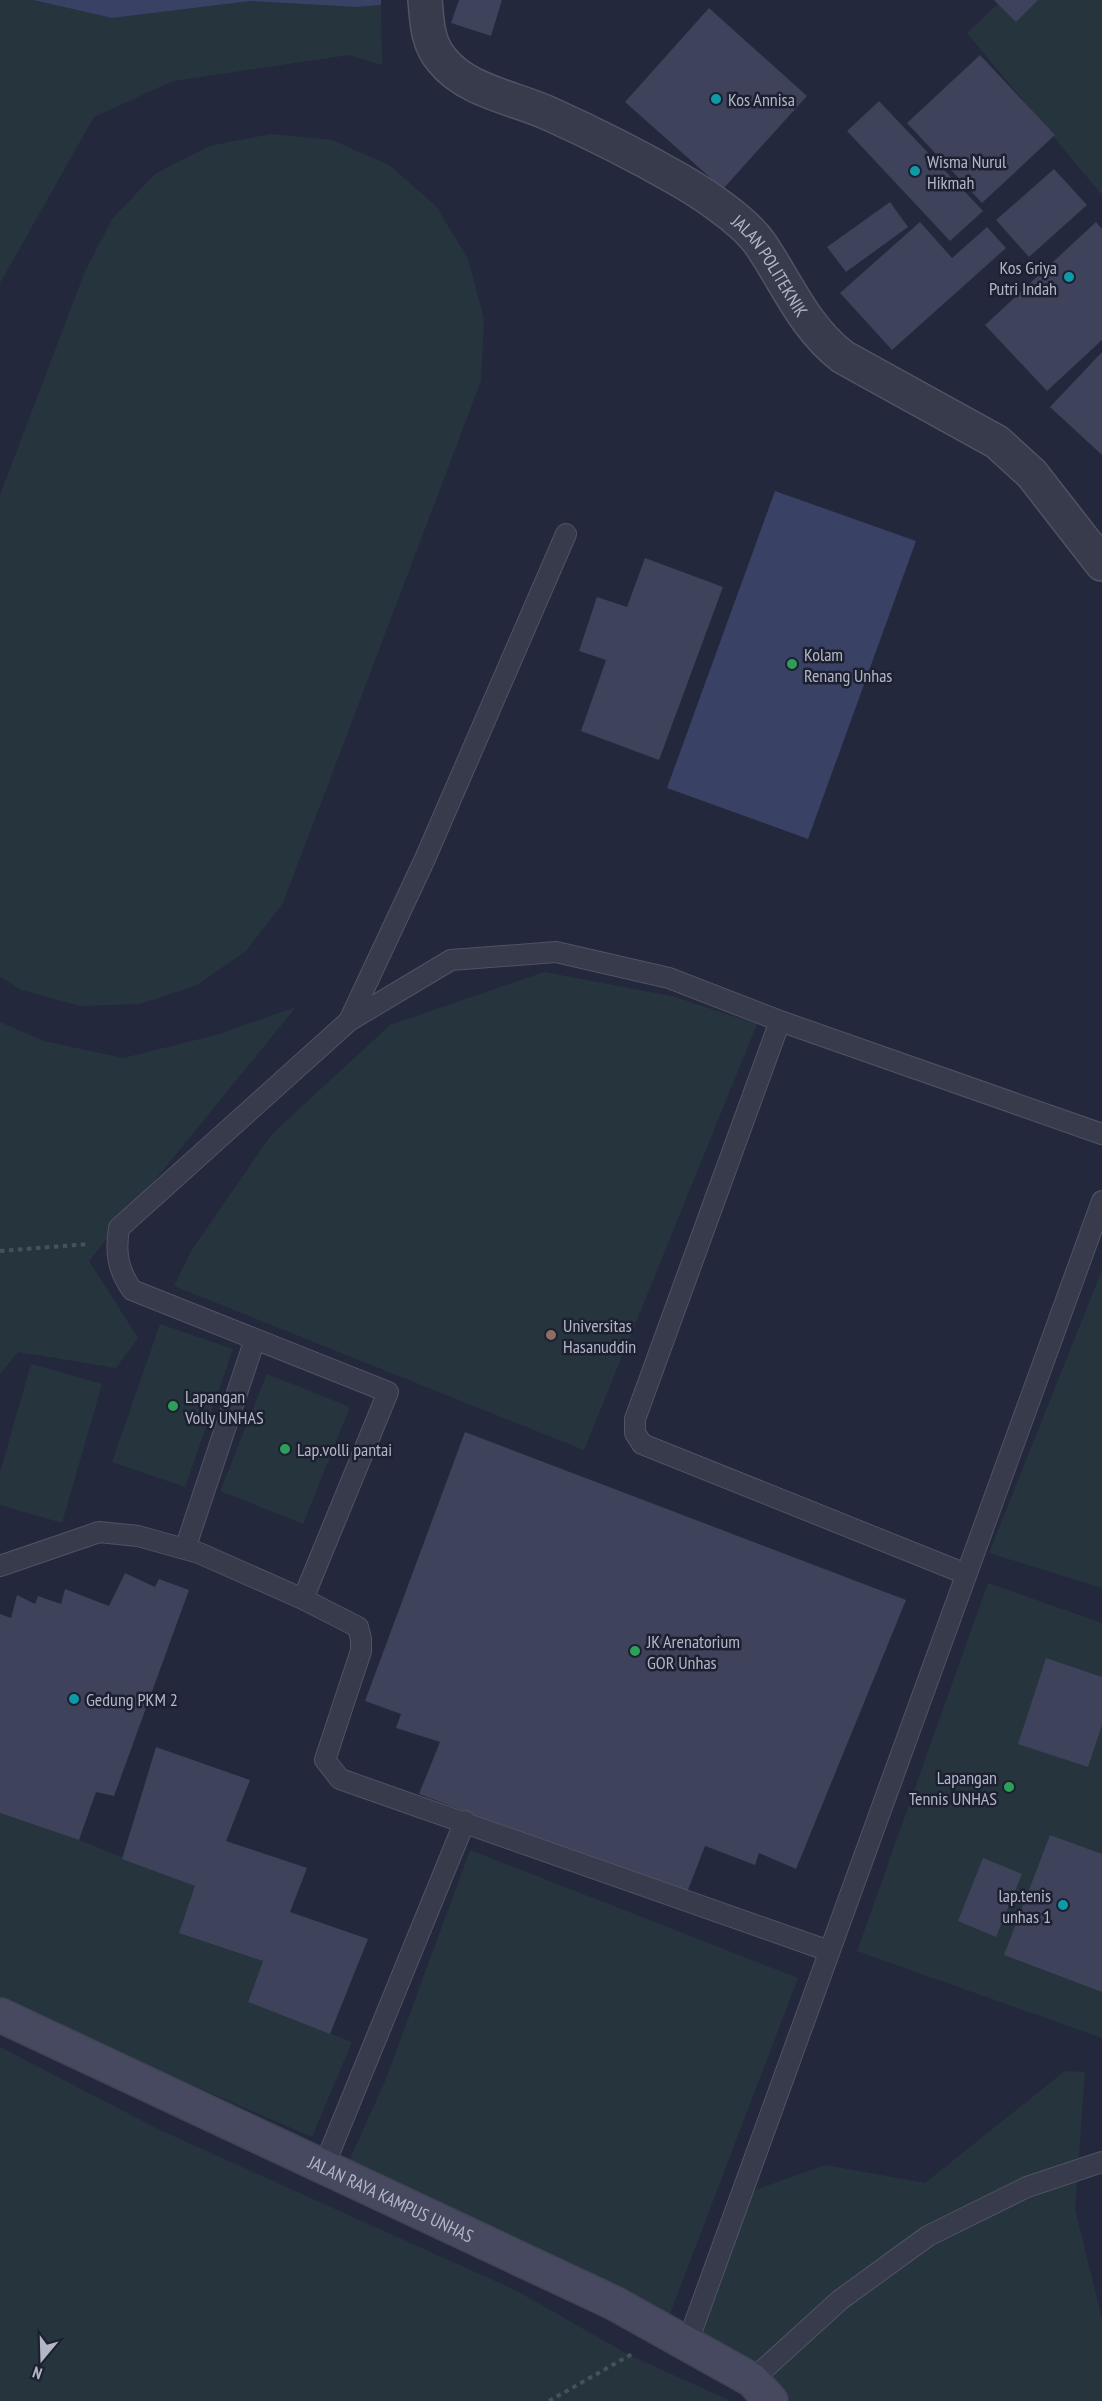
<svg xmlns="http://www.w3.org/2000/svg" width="1102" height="2401" font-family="'PT Sans Narrow',sans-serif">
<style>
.green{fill:#26353d}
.water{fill:#394164}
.building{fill:#3e425a}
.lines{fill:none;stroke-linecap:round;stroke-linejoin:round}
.lane-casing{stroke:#505364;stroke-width:22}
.street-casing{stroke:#505364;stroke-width:36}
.secondary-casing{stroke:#414455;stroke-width:36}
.path{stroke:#44525a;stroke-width:4;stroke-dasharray:4.5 4.5;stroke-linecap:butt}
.lane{stroke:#373b4c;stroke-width:20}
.street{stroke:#373b4c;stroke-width:33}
.secondary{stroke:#46495f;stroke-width:33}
.culture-dot{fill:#0f9aa8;stroke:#1d2031;stroke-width:2}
.leisure-dot{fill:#2e9e5b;stroke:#1d2031;stroke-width:2}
.education-dot{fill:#8d6e63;stroke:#1d2031;stroke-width:2}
.labels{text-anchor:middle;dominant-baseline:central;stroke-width:5;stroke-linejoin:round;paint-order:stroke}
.poi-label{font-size:18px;fill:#b3b6c7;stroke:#1d2031;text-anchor:start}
.street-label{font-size:18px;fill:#b3b6c7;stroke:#1d2031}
</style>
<rect width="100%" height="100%" fill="#24283c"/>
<!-- green -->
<path class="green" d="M0,0H33L112,18L251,1L356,7L381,5L382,65L349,55L173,81L94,117L0,283Z
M1002,0H1102V195L967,33Z
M271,134L332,140L389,165L436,206L468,259L484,319L481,381L283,903L246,951L197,985L140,1004L80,1006L22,990L0,977V495L84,274L112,219L155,174L209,146Z
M544,972L672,996L757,1024L584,1450L174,1286L191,1251L272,1134L390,1025Z
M296,1007L89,1261L138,1338L116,1368L18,1352L0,1374V1022L44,1041L123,1058L216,1035Z
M1102,1270V1588L989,1553Z
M160,1324L233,1349L185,1487L112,1462Z
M31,1364L102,1384L62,1523L0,1505V1472Z
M267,1374L350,1407L303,1524L220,1491Z
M988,1583L1102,1623V2038L857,1951Z
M0,1813L79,1840L195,1886L263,1961L248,2002L352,2042L312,2137L106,2048L0,1996Z
M470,1850L798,1978L668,2319L348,2163L386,2079Z
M0,2047L162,2131L517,2291L629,2355L731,2401H0Z
M1065,2071L1085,2072L1075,2209L1102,2319V2401H790L784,2393L700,2340L752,2191L825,2165L925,2183Z"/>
<!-- water -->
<path class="water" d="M33,0H381V5L356,7L251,1L112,18Z
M775,491L916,541L808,839L667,788Z"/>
<!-- building -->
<path class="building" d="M459,0H502L491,36L451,23Z
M994,0H1038L1016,22Z
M709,8L807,96L723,189L625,102Z
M980,55L1055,135L982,203L907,123Z
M879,101L983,211L950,241L847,131Z
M1054,169L1087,205L1029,257L996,220Z
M890,202L908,227L846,272L827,247Z
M920,222L952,258L987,227L1006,248L892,350L840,293Z
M1096,222L1102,229V340L1047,391L985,325Z
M1102,352V455L1050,407Z
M645,558L723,587L659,760L581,731L606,660L579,651L597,597L627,607Z
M465,1432L906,1600L796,1869L759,1853L755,1865L705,1846L686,1895L419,1794L440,1742L396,1728L401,1714L365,1701Z
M125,1573L155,1587L159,1579L189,1590L114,1796L96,1792L79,1840L0,1813V1614L11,1618L17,1595L35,1604L38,1596L61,1604L65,1589L109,1606Z
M1046,1658L1102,1677V1725L1088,1767L1018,1744Z
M156,1747L250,1780L226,1841L307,1868L290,1912L368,1939L330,2034L248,2002L263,1961L179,1933L195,1886L122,1859Z
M1050,1835L1102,1854V1992L1004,1955Z
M983,1858L1022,1874L996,1937L958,1921Z"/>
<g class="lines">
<!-- lane casing -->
<g class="lane-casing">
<path id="lane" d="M349,1021L424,861L566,534
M780,1021L635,1419V1433L642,1444L966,1574
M185,1549L255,1339
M0,1566L99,1532L138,1536L199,1553L303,1599L358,1627L361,1639V1651L325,1760L340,1779L829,1951
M303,1599L388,1392L132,1290C118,1270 115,1253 119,1228L349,1021L451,960L556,952L669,978L780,1021L1102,1134
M324,2166L465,1821
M687,2344L1102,1201
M752,2380L840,2300L928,2236L1027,2187L1102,2162"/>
</g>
<!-- street casing -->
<g class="street-casing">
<g id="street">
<path id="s1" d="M425,0C427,21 427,43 442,60C466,91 515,98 550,114C592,133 636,155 676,178C701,192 745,221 761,245C788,285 804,327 843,357L997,442L1032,474L1102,564"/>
</g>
</g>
<!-- secondary casing -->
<g class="secondary-casing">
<g id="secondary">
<path id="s2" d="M0,2015L614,2303L752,2380L771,2401"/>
</g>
</g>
<!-- path -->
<path class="path" d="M0,1251L89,1244
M549,2401L632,2354"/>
<!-- lane -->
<use href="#lane" class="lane"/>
<!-- street -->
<use href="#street" class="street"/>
<!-- secondary -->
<use href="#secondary" class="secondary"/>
</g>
<!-- markers -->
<g class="culture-dot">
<circle cx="716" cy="99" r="6"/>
<circle cx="915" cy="171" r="6"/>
<circle cx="1069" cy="277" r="6"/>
<circle cx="74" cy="1699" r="6"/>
<circle cx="1063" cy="1905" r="6"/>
</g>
<g class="leisure-dot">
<circle cx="792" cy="664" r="6"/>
<circle cx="173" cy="1406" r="6"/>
<circle cx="285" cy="1449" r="6"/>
<circle cx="635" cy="1651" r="6"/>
<circle cx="1009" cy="1787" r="6"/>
</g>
<circle class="education-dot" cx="551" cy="1335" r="6"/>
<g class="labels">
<!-- poi labels -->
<g class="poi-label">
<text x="728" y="99">Kos Annisa</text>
<text x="927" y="161">Wisma Nurul<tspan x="927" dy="21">Hikmah</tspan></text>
<text x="1057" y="267" text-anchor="end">Kos Griya<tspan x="1057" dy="21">Putri Indah</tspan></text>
<text x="804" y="654">Kolam<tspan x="804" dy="21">Renang Unhas</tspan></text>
<text x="563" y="1325">Universitas<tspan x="563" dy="21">Hasanuddin</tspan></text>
<text x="185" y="1396">Lapangan<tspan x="185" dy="21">Volly UNHAS</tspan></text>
<text x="297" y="1449">Lap.volli pantai</text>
<text x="647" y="1641">JK Arenatorium<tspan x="647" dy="21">GOR Unhas</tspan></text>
<text x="86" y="1699">Gedung PKM 2</text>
<text x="997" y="1777" text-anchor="end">Lapangan<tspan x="997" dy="21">Tennis UNHAS</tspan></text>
<text x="1051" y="1895" text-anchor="end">lap.tenis<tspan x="1051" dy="21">unhas 1</tspan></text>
</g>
<!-- street labels -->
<g class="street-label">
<text stroke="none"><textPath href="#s1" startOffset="458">JALAN POLITEKNIK</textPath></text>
<text stroke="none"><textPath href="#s2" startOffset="432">JALAN RAYA KAMPUS UNHAS</textPath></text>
</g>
</g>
<!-- north arrow -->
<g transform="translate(42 2359) rotate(199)" stroke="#1d2031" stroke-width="4.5" paint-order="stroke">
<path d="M0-4.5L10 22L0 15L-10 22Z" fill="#b3b6c7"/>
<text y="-9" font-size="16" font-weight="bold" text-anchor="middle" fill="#b3b6c7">N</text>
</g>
</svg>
